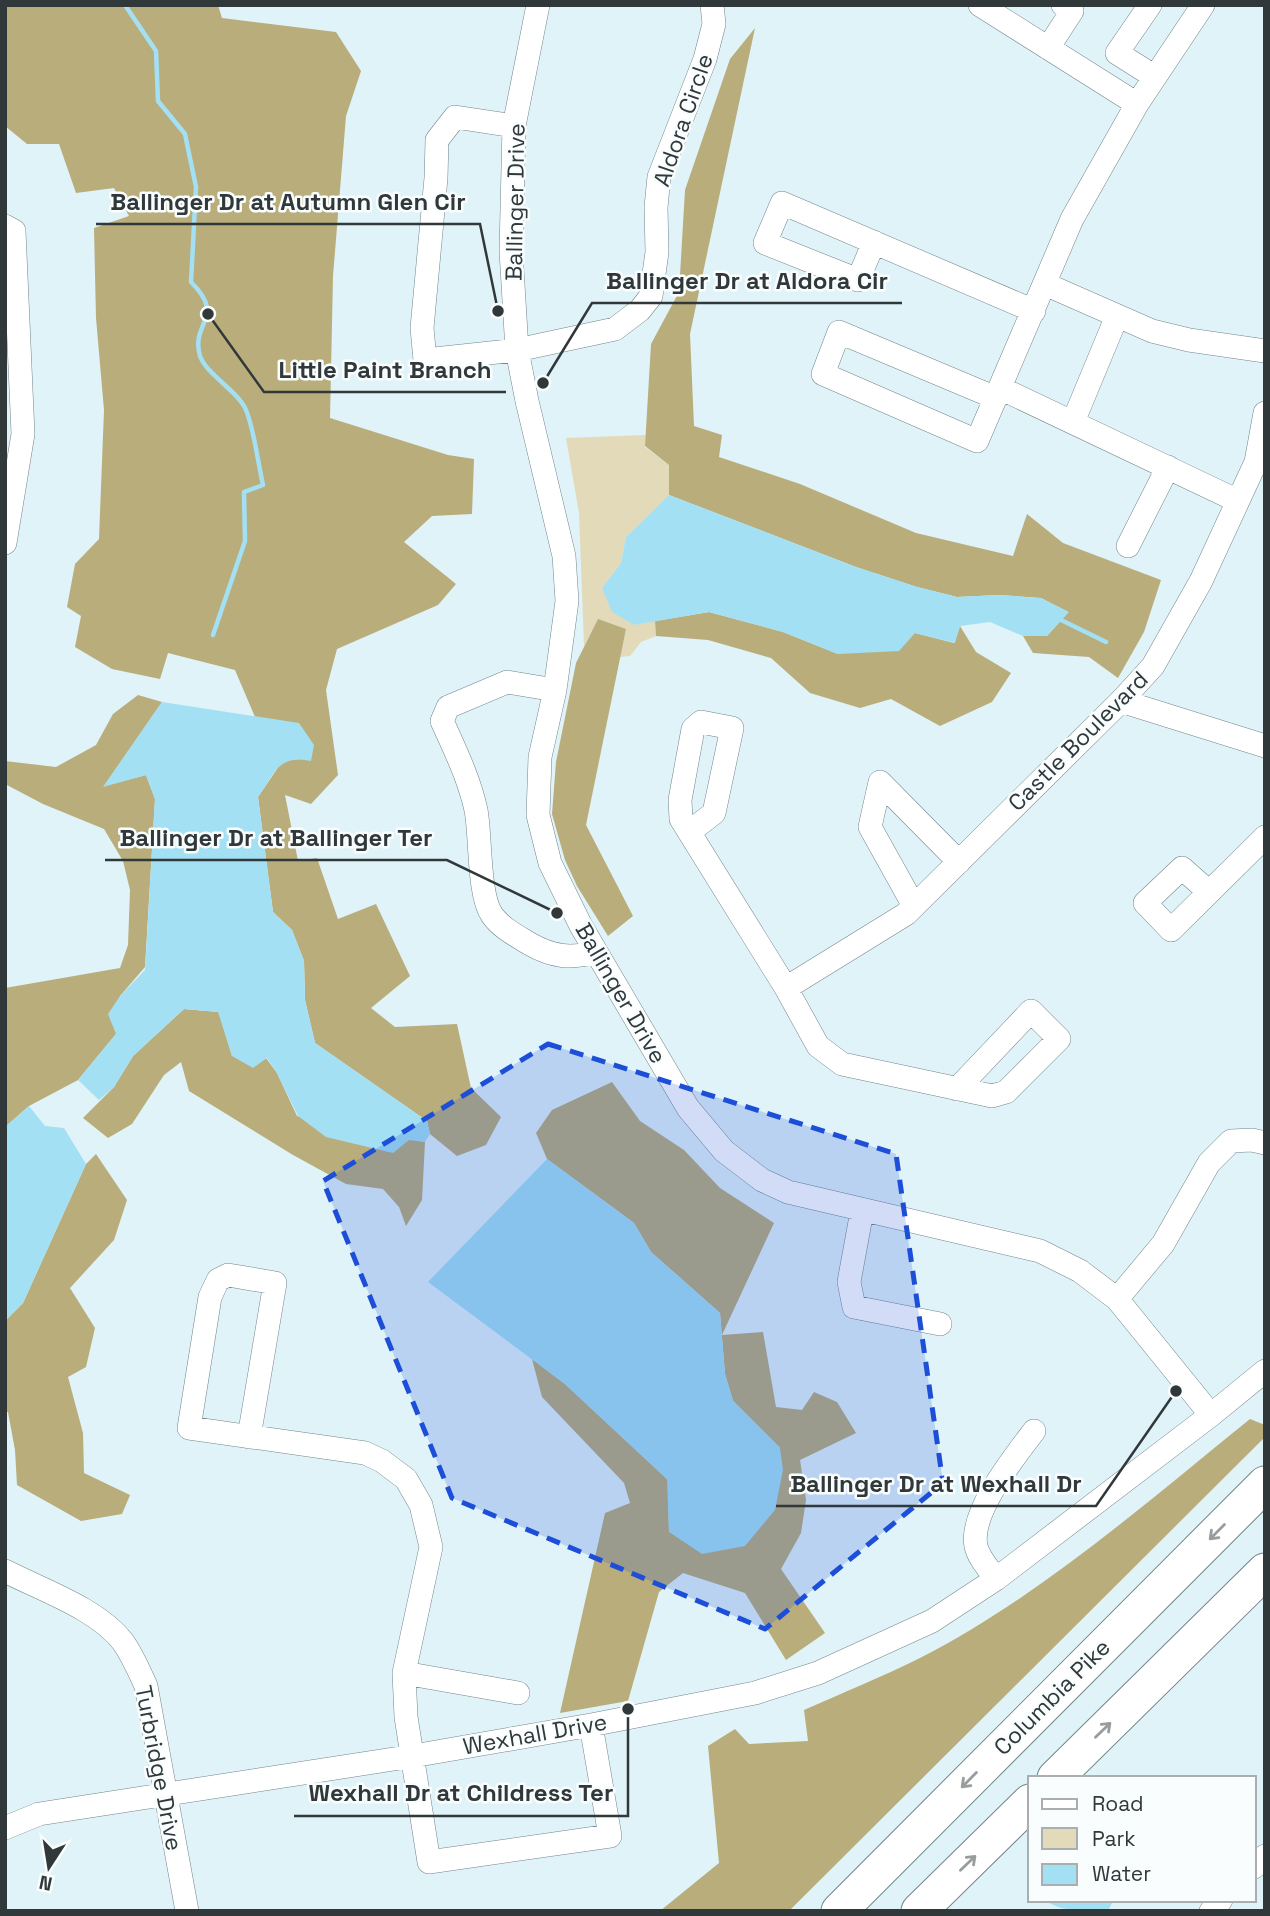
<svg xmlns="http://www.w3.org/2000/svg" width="1270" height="1916" font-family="'Space Grotesk',sans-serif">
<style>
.green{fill:#e2dab9}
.forest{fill:#b9ad7b}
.water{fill:#a3e0f4}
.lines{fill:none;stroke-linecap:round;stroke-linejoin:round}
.stream{stroke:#a3e0f4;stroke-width:4.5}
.minor-casing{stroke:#73858b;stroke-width:24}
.highway-casing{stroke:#73858b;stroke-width:37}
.minor{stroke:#fff;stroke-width:23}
.highway{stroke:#fff;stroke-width:35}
.oneway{stroke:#989c9c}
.marked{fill:#1d4ed8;fill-opacity:0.2;stroke:#1d4ed8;stroke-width:5;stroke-dasharray:14 9;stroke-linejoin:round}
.labels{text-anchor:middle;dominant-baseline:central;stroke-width:5;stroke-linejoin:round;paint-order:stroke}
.street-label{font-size:23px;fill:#30383a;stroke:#f9fdfe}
.leader{fill:none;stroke:#30383a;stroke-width:2.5}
.callout-dot{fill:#30383a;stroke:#f9fdfe;stroke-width:2.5}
.callout-label{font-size:24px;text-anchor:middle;font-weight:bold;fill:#30383a;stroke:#f9fdfe;stroke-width:5;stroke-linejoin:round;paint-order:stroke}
</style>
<rect width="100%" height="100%" fill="#e0f3f9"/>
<!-- green -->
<path class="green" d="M646,435L645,447L669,465V495L626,537L621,563L602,588L634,625L655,621L656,636L641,642L630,656L620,657L626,629L598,620L584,646L579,513L566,438Z"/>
<!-- forest -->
<path class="forest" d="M5,5H218L222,18L336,32L361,71L346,116L333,276L330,418L448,455L474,459L472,514L432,516L404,542L456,584L438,605L337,649L326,690L338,775L311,804L285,795L298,861L317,858L338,919L376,904L410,976L371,1008L395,1027L457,1024L471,1088L501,1117L486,1145L457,1156L430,1134L427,1121L315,1043L305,1000L304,961L292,930L273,912L258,797L281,763L294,758L299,724L255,717L235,670L168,653L160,679L112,669L75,647L81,616L67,607L75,564L99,539L104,410L96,318L94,228L129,216L114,188L76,193L59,144H27L5,126Z
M755,28L690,334L694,426L722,435L719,457L800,484L916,533L1013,556L1027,514L1063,543L1161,580L1144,632L1118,678L1089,657L1033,653L1023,636H1047L1068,612L1041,598L999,595L957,597L917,587L856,567L669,495V465L645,446L651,344L679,292L685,190L730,59Z
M709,612L783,632L838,654L915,633L954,643L960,626L976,652L1011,673L992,702L940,726L891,699L860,708L810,693L771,658L708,640L656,636L655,621Z
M598,619L626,629L586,825L633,916L608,936L577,886L565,860L552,814L556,762L576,663Z
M138,695L162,702L104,786L146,775L155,799L145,967L120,996L116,1034L78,1080L29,1106L5,1127V988L120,968L128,945L130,890L123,861L104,829L43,804L5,784V761L56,767L96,745L113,714Z
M184,1009L219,1012L232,1056L266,1058L277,1073L297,1116L425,1142L422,1200L406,1226L399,1207L383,1189L346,1184L293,1155L189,1091L181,1062L164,1075L132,1124L108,1138L83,1118L114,1087L133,1056Z
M612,1082L640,1121L684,1150L720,1188L774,1223L722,1335L763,1332L776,1407L802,1410L814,1392L837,1402L856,1433L800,1460L806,1500L801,1533L781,1569L825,1633L786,1660L745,1593L683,1573L659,1592L628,1701L560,1713L605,1513L630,1503L624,1483L542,1397L532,1359L565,1384L668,1480L669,1532L780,1448L733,1401L725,1374L720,1313L651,1252L634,1223L547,1159L536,1133L552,1110Z
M96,1154L127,1200L114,1240L70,1288L95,1328L86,1367L68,1377L83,1433L84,1473L130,1495L122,1514L81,1521L17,1485L15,1450L8,1412L5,1411V1321L23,1303L86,1164Z
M1250,1419L1265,1425V1437L789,1911H660L719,1863L708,1746L735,1729L749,1744L808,1741L804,1710C842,1693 882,1677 920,1658C1038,1598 1147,1502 1250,1419Z"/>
<!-- water -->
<path class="water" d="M669,495L856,567L917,587L957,597L999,595L1041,598L1069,612L1047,636H1023L990,622L960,626L955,643L915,633L899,651L838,654L783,632L709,612L634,625L612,612L602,588L621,563L626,537Z
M162,702L299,723L314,745L311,761C277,755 276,772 258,797L273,912L292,930L304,961L305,1000L315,1043L427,1121L430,1134L425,1142L409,1140L393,1153L326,1137L298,1116L277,1073L267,1058L253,1068L232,1056L218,1012L184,1009L133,1056L114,1087L99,1100L78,1080L116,1034L108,1014L120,996L145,970L155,799L146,775L103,787Z
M29,1106L45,1126L64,1128L86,1164L23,1303L5,1321V1127Z
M547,1159L634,1223L651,1252L720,1313L725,1374L733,1401L780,1448L783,1470L775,1510L745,1546L702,1554L669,1532L667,1479L565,1384L428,1282Z
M1043,1900H1111L1112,1903L1108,1911C1083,1911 1066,1913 1043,1900Z"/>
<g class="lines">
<!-- stream -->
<path class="stream" d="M125,5L156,51L158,101L185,134L196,187L191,282C227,318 190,322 200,356C207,375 238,391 246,410C254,429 258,463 263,485L244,492L245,541L213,635
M1061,620L1106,642"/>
<!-- minor casing -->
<g class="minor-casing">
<path id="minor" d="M538,5L514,126L511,251L517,350L527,401L564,556L567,601L555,690L540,757L538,815L550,863L581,926L688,1108L724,1151L762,1180L788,1192L1040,1251L1080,1271L1117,1299L1211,1415
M980,5L1137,104
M1150,5L1117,53L1155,77
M1048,48L1072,11L1063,5
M514,126L455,117L437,140L436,178L422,328L425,360L517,350L615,329L640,310L651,296L657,252L656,207L659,177L705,59L714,24L712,5
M5,226L14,231L23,434L5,543
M874,242L858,280L765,243L782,203L1034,311
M1045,284L1152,331L1189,340L1265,351
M1000,388L1238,501
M996,398L839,332L823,374L977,441L1072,219L1137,104L1203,5
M1073,422L1117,316
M1128,546L1168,467
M555,690L507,682L448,707L442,721C455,750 469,778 476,810C481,836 478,895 492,915C501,928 517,936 530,944C553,957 571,959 596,952
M1121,701L1265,746
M689,832L714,813L732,728L701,722L693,729L680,800L681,819L786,988L818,1046L842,1064L992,1096L1006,1092L1059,1039L1031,1011L957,1089
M1209,892L1182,868L1145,903L1171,930L1265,837
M914,906L870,827L880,782L959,862
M786,988L906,914L1121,701L1153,666L1201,581L1256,462L1265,413
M862,1211L849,1282L854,1307L940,1324
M1117,1299L1163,1244L1209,1163L1231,1141L1252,1140L1265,1143
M249,1437L275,1283L228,1275L218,1280L210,1297L189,1428L365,1453L382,1461L406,1479L421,1505L431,1547L404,1673L406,1717L429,1862L610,1836L591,1725
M5,1571C42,1590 98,1609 123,1642C133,1656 139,1671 146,1686L187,1911
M996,1579C989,1569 978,1557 976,1546C969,1513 1015,1456 1034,1431
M404,1673L518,1693
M5,1828L39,1814L413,1756L591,1725L755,1693L818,1673L932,1621L996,1579L1211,1415L1265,1371
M1254,1867L1265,1856
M1211,1911L1221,1900"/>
</g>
<!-- highway casing -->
<g class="highway-casing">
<path id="highway" d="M1055,1778L1265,1571
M839,1911L1265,1484
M919,1911L1030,1802"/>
</g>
<!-- minor -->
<use href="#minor" class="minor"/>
<!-- highway -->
<use href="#highway" class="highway"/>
</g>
<!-- one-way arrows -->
<defs><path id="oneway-shaft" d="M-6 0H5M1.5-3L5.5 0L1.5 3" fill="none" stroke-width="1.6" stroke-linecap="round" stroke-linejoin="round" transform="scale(1.75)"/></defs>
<g class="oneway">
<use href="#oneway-shaft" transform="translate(1217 1532) rotate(135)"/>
<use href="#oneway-shaft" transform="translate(1103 1730) rotate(-44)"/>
<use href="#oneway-shaft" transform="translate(969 1780) rotate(135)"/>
<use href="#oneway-shaft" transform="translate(968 1863) rotate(-44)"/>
</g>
<!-- marked area -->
<path class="marked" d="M548,1044L896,1154L943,1483L765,1629L452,1498L323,1181Z"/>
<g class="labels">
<!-- street labels -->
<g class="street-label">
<text transform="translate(683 120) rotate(-71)">Aldora Circle</text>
<text transform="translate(515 202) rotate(-89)">Ballinger Drive</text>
<text transform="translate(1078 741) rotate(-45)">Castle Boulevard</text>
<text transform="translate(621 993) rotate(60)">Ballinger Drive</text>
<text transform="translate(1052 1697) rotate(-45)">Columbia Pike</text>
<text transform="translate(535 1734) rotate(-10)">Wexhall Drive</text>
<text transform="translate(159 1768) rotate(79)">Turbridge Drive</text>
</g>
</g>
<!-- callouts -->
<path class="leader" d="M498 311L480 224H96M543 383L592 303H902M208 314L264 392H506M557 913L447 860H105M1176 1391L1096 1506H776M628 1709L628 1816H294"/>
<g class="callout-dot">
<circle cx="498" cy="311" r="7"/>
<circle cx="543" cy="383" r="7"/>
<circle cx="208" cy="314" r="7"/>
<circle cx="557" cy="913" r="7"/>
<circle cx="1176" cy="1391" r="7"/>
<circle cx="628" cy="1709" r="7"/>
</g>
<g class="callout-label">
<text x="288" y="210">Ballinger Dr at Autumn Glen Cir</text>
<text x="747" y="289">Ballinger Dr at Aldora Cir</text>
<text x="385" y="378">Little Paint Branch</text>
<text x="276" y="846">Ballinger Dr at Ballinger Ter</text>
<text x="936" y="1492">Ballinger Dr at Wexhall Dr</text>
<text x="461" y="1801">Wexhall Dr at Childress Ter</text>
</g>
<!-- border -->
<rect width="1270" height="1916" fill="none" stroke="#30383a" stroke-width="14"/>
<!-- legend -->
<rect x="1028" y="1776" width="228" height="126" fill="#f9fdfe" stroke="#a9aeb0" stroke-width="2"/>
<rect x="1042" y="1799" width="35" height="10" fill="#ffffff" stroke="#a9aeb0" stroke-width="2"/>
<text x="1092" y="1811" font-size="21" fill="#30383a">Road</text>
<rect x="1042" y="1828" width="35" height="21" fill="#e2dab9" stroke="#a9aeb0" stroke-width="2"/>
<text x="1092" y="1846" font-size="21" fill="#30383a">Park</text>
<rect x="1042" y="1864" width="35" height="21" fill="#a3e0f4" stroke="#a9aeb0" stroke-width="2"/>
<text x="1092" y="1881" font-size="21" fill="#30383a">Water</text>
<!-- north arrow -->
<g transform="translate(49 1867) rotate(192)" stroke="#f9fdfe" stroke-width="5" paint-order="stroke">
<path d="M0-5L12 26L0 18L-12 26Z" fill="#30383a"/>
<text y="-10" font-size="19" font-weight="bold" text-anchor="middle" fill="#30383a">N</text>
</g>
</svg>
